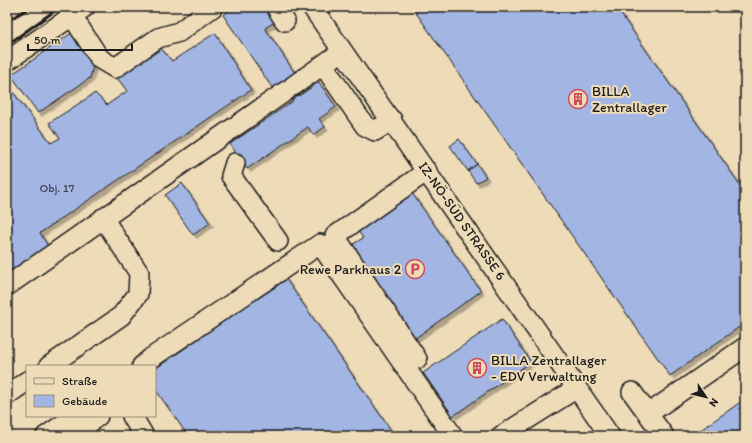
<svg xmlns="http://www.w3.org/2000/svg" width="752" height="443" font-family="Itim,sans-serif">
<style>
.building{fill:#a2b5e3;stroke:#1c1c1c;filter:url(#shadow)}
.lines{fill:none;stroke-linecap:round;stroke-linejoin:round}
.minor-casing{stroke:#1c1c1c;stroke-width:22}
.minor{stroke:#eedcb9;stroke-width:19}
.rail{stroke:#1c1c1c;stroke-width:3}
.labels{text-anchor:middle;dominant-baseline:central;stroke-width:4;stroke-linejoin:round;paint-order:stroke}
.number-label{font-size:12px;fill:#3e424e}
.poi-label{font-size:14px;fill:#1c1c1c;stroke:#eedcb9;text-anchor:start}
.street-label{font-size:14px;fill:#1c1c1c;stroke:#eedcb9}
</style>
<defs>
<filter id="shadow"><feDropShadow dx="3.5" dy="3.5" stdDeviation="0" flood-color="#0004"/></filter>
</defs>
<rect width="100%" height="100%" fill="#eedcb9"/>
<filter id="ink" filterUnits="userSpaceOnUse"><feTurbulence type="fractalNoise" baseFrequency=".025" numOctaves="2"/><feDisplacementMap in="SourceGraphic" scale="8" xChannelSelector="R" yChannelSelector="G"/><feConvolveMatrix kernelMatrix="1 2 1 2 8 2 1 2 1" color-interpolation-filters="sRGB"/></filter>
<g filter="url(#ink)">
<!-- building -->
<path class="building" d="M234,7H269L278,20L265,28L295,73L287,78L299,96L319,82L336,107L319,119L325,127L313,135L308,127L247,169L230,144L293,101L281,83L273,89L223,15Z
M412,7H616L745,192V323L670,376Z
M73,32L94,62L90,78L38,113L11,75Z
M215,33L251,90L40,233L48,246L7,274V84L51,143L60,138L49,123L95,93L107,105L127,91L115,75L158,45L172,61Z
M459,139L477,164L468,171L450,146Z
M477,164L486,177L476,183L468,171Z
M182,183L210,223L193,235L165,195Z
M412,193L481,291L414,339L350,246L363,238L358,231Z
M286,278L288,282L395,436H188L155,389V369Z
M502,319L531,362L453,416L423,373Z
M742,401L745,406V436H692Z"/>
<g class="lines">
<!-- minor casing -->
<g class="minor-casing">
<path id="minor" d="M276,7L285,21
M312,7L610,436
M72,16L100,59L115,68L158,38L179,32L213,7
M7,61L85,7
M323,65L365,126L375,131L392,120
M293,86L334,57
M235,163L231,176L278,241
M7,286L286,91
M417,359L335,236L427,171
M49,366L121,316L138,294L139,273L103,218
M142,366L151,358L320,244L453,436
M632,392L664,436
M7,395L27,381
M648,414L745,347
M132,416L144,436
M46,436L75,416
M73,436L98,416
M501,436L577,388"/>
</g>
<!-- minor -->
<use href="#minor" class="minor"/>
<!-- rail -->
<path class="rail" d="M7,8L9,7
M7,21L31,7
M7,45L60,7"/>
</g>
</g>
<!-- icons -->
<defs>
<g id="building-ring" transform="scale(1)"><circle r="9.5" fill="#eedcb9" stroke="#d1495b" stroke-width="1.5"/><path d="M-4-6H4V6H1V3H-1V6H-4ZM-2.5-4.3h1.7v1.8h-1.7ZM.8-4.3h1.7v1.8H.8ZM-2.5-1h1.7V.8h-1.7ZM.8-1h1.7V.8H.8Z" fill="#d1495b"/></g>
<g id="parking-ring" transform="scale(1)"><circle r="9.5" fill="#eedcb9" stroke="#d1495b" stroke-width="1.5"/><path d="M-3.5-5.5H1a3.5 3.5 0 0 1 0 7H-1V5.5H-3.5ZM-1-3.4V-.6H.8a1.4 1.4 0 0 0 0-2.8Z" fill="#d1495b"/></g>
</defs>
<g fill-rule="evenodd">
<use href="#building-ring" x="578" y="99"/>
<use href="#parking-ring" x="415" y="269"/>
<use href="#building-ring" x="477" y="368"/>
</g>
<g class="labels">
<!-- number labels -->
<g class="number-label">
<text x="57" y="188">Obj. 17</text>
</g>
<!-- poi labels -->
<g class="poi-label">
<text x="592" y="91">BILLA<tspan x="592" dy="16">Zentrallager</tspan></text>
<text x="401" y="269" text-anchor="end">Rewe Parkhaus 2</text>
<text x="491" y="360">BILLA Zentrallager<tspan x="491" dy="16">- EDV Verwaltung</tspan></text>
</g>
<!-- street labels -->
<g class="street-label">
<text transform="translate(462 221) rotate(55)">IZ-NÖ-SÜD STRASSE 6</text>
</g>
</g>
<!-- margin -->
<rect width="752" height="443" fill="none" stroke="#eedcb9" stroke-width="24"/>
<rect x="12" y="12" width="728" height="419" fill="none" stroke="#1c1c1c" stroke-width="1.5" filter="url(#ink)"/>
<!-- legend -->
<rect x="26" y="365" width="130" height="52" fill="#eedcb9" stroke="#9a8f7a"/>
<rect x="34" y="378" width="20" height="6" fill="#eedcb9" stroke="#9a8f7a"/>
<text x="62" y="385" font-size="12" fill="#1c1c1c">Straße</text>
<rect x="34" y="395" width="20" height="12" fill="#a2b5e3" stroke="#9a8f7a"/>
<text x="62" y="405" font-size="12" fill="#1c1c1c">Gebäude</text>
<!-- north arrow -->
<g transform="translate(706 397) rotate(125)" stroke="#eedcb9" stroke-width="3" paint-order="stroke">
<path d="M0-3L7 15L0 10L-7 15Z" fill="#1c1c1c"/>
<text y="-6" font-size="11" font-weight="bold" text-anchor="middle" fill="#1c1c1c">N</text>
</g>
<!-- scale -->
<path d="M28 44v6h104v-6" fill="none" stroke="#1c1c1c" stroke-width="2"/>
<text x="34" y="44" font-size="12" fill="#1c1c1c" stroke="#eedcb9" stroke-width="3" paint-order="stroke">50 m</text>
</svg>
